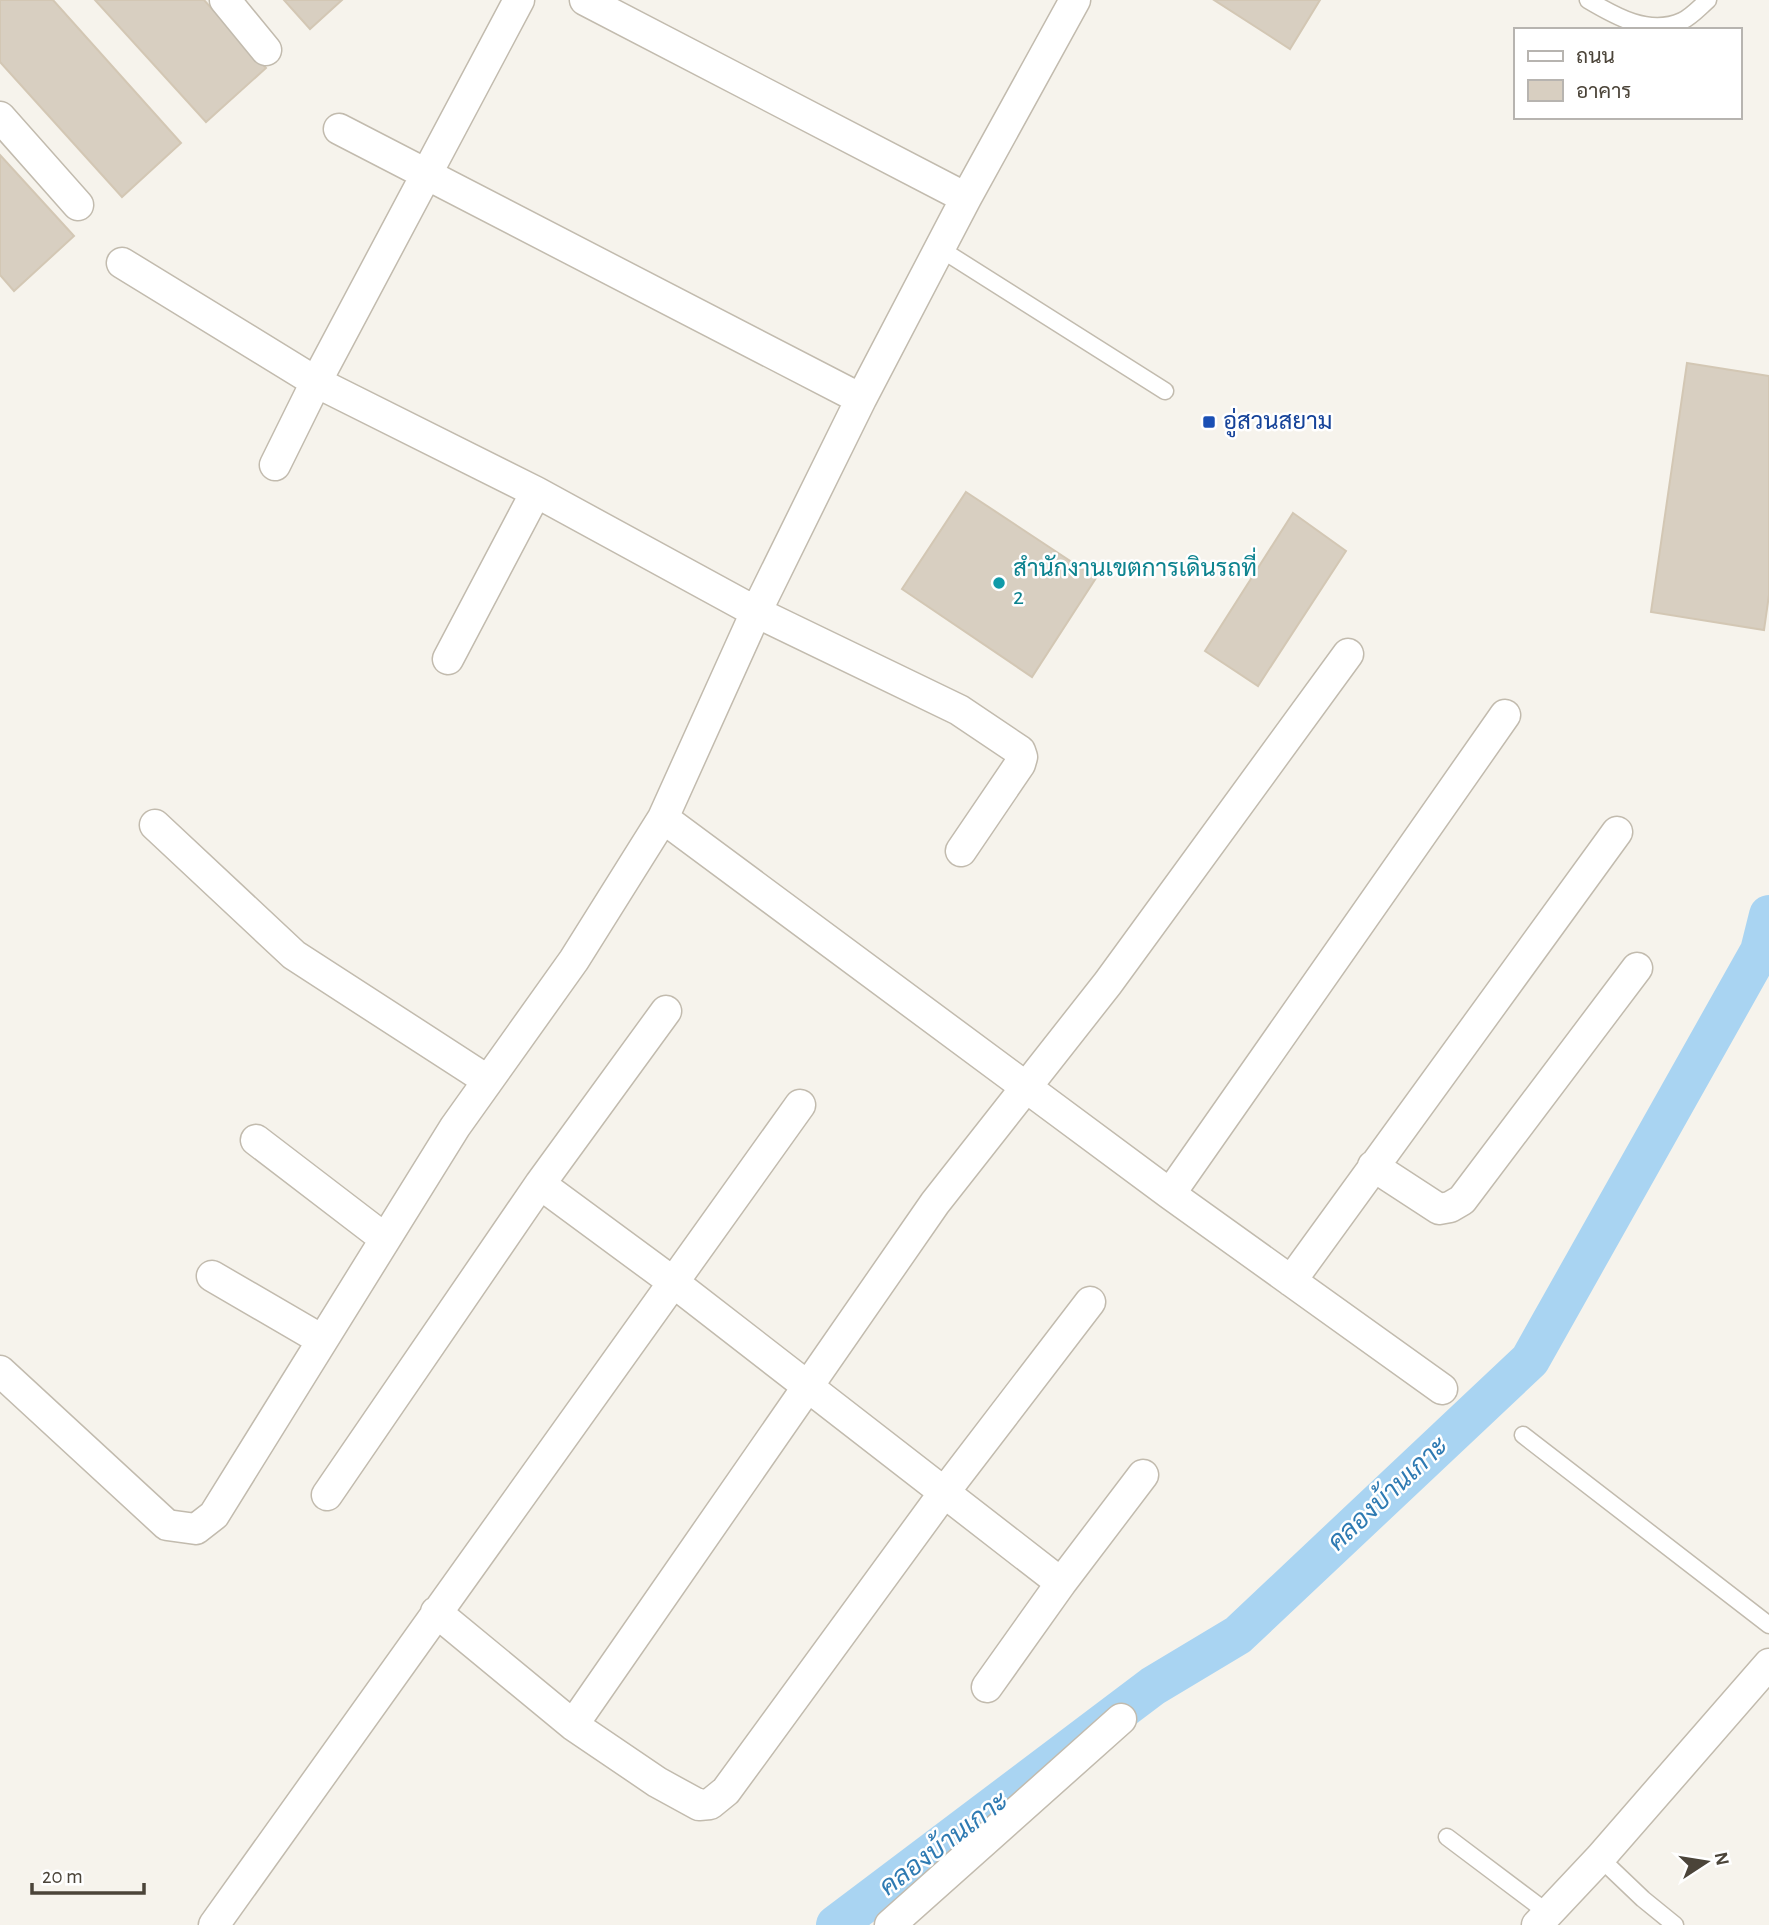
<svg xmlns="http://www.w3.org/2000/svg" width="1769" height="1925" font-family="'Alegreya Sans',Sarabun,sans-serif">
<style>
.lines{fill:none;stroke-linecap:round;stroke-linejoin:round}
.canal{stroke:#a9d4f2;stroke-width:40}
.building{fill:#d8cfc1;stroke:#d3c7b4;stroke-width:2}
.lane-casing{stroke:#c2bbae;stroke-width:19}
.street-casing{stroke:#c2bbae;stroke-width:33}
.lane{stroke:#fff;stroke-width:16}
.street{stroke:#fff;stroke-width:30}
.transit-dot{fill:#1a4fb4;stroke:#fff;stroke-width:2.5}
.culture-dot{fill:#0f9aa8;stroke:#fff;stroke-width:2.5}
.labels{text-anchor:middle;dominant-baseline:central;stroke-width:5;stroke-linejoin:round;paint-order:stroke}
.transit-label{font-size:24px;fill:#164399;stroke:#fff;text-anchor:start}
.culture-label{font-size:24px;fill:#0d838f;stroke:#fff;text-anchor:start}
.water-label{font-size:26px;font-style:italic;fill:#2e7ab2;stroke:#fff}
</style>
<rect width="100%" height="100%" fill="#f6f3ec"/>
<g class="lines">
<!-- canal -->
<path class="canal" d="M836,1925L1153,1686L1238,1635L1530,1360L1760,951L1769,915"/>
</g>
<!-- building -->
<path class="building" d="M0,0H53L181,143L122,197L0,62Z
M95,0H204L266,68L206,122Z
M284,0H342L310,29Z
M1214,0H1320L1290,49Z
M0,155L74,236L14,291L0,275Z
M1687,363L1769,376V595L1764,630L1651,612Z
M966,492L1096,578L1032,677L902,589Z
M1293,513L1346,551L1258,686L1205,651Z"/>
<g class="lines">
<!-- lane casing -->
<g class="lane-casing">
<path id="lane" d="M1588,0C1615,16 1649,36 1682,21C1691,17 1700,7 1708,0
M939,248L1165,391
M1523,1435L1769,1625
M1447,1837L1548,1913
M1600,1858L1643,1899L1675,1925"/>
</g>
<!-- street casing -->
<g class="street-casing">
<path id="street" d="M225,0L266,50
M585,0L966,198
M0,117L78,205
M339,129L861,399
M122,263L316,382L536,492L756,612L959,710L1020,751L1022,757L1020,764L961,851
M275,465L316,382L519,0
M448,659L536,492
M663,818L1170,1194L1442,1389
M155,825L294,955L487,1080
M256,1140L384,1238
M1373,1166L1439,1209L1450,1207L1462,1200L1637,968
M540,1184L673,1282L1061,1583
M1170,1194L1505,715
M212,1276L322,1340
M1291,1281L1617,832
M0,1371L167,1525L196,1529L214,1515L455,1127L574,960L663,818L756,612L861,399L966,198L1075,0
M327,1495L540,1184L666,1011
M436,1612L573,1725L657,1782L699,1805L710,1804L726,1791L943,1494L1090,1302
M987,1687L1061,1583L1143,1475
M573,1725L935,1203L1108,983L1348,654
M214,1925L800,1105
M890,1925L1121,1719
M1537,1925L1600,1858L1769,1664"/>
</g>
<!-- lane -->
<use href="#lane" class="lane"/>
<!-- street -->
<use href="#street" class="street"/>
</g>
<!-- markers -->
<rect class="transit-dot" x="1202" y="415" width="14" height="14" rx="3.5"/>
<circle class="culture-dot" cx="999" cy="583" r="7"/>
<g class="labels">
<!-- transit labels -->
<g class="transit-label">
<text x="1223" y="422">อู่สวนสยาม</text>
</g>
<!-- culture labels -->
<g class="culture-label">
<text x="1013" y="569">สำนักงานเขตการเดินรถที่<tspan x="1013" dy="28">2</tspan></text>
</g>
<!-- water labels -->
<g class="water-label">
<text transform="translate(1388 1494) rotate(-43)">คลองบ้านเกาะ</text>
<text transform="translate(944 1844) rotate(-37)">คลองบ้านเกาะ</text>
</g>
</g>
<!-- legend -->
<rect x="1514" y="28" width="228" height="91" fill="#ffffff" stroke="#b7b4b0" stroke-width="2"/>
<rect x="1528" y="51" width="35" height="10" fill="#ffffff" stroke="#b7b4b0" stroke-width="2"/>
<text x="1576" y="63" font-size="21" fill="#4b4439">ถนน</text>
<rect x="1528" y="80" width="35" height="21" fill="#d8cfc1" stroke="#b7b4b0" stroke-width="2"/>
<text x="1576" y="98" font-size="21" fill="#4b4439">อาคาร</text>
<!-- north arrow -->
<g transform="translate(1706 1862) rotate(78)" stroke="#ffffff" stroke-width="5" paint-order="stroke">
<path d="M0-5L12 26L0 18L-12 26Z" fill="#4b4439"/>
<text y="-10" font-size="19" font-weight="bold" text-anchor="middle" fill="#4b4439">N</text>
</g>
<!-- scale -->
<path d="M32 1883v10h112v-10" fill="none" stroke="#4b4439" stroke-width="3.5"/>
<text x="42" y="1883" font-size="21" fill="#4b4439" stroke="#ffffff" stroke-width="5" paint-order="stroke">20 m</text>
</svg>
